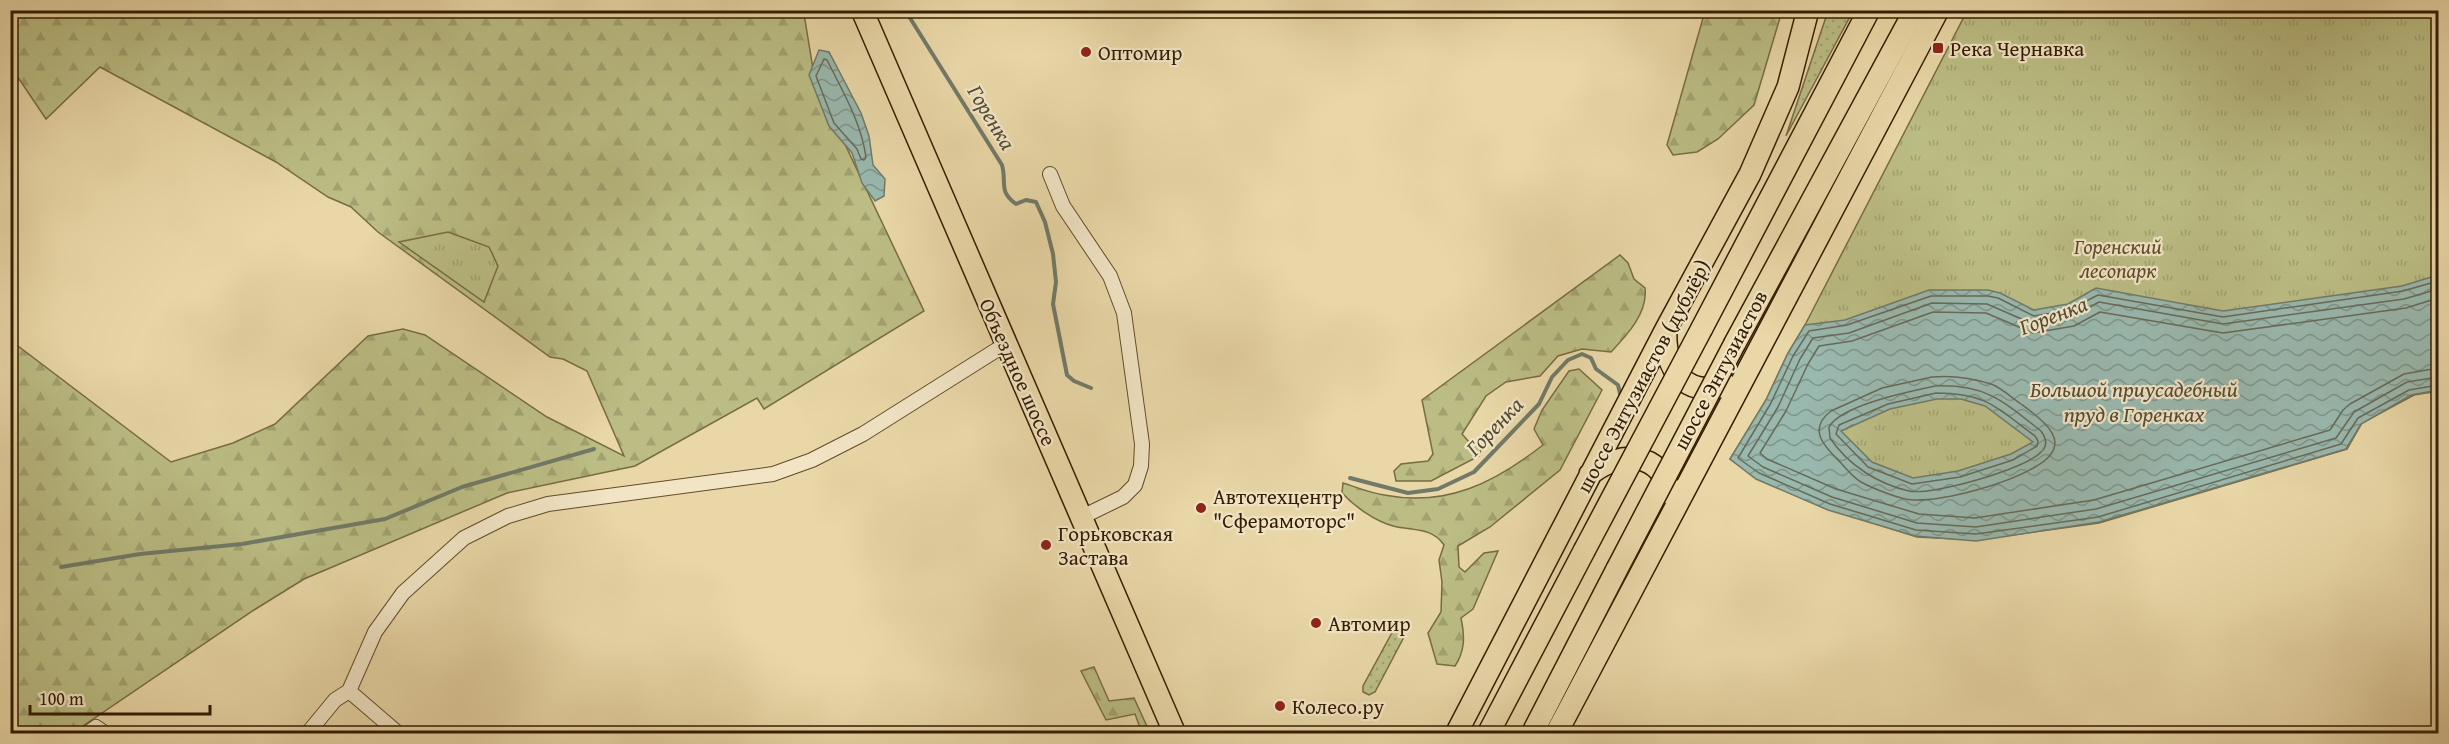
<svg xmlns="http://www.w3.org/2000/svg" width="2449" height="744" font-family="'Gentium Book Plus',serif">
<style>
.grass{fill:url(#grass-dots);stroke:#786c42;stroke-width:1.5}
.forest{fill:url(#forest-firs);stroke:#786c42;stroke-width:1.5}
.park{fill:url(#park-tufts);stroke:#786c42;stroke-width:1.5}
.water{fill:url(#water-waves);stroke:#717a68;stroke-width:1.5;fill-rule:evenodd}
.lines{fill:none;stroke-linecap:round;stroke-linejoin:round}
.shore{stroke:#676a57;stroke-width:1.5}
.stream{stroke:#717a68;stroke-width:4}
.minor-casing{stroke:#624b2a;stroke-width:16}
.primary-casing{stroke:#351c00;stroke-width:24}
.trunk-casing{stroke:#351c00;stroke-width:24}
.minor{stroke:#f1e5c6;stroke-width:14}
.primary{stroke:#e9d7a7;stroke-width:21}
.trunk{stroke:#e9d7a7;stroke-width:21}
.trunk-bridge-casing{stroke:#351c00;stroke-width:24;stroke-linecap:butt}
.trunk-bridge{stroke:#e9d7a7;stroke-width:21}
.poi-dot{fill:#8f2418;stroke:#f1e5c6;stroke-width:2}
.labels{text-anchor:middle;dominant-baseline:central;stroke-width:4.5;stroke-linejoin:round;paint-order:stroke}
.poi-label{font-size:21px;fill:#351c00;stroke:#f1e5c6;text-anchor:start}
.park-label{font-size:21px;font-style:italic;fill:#5d4c28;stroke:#f1e5c6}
.street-label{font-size:21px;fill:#351c00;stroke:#f1e5c6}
.water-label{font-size:22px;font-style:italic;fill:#534b34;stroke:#f1e5c6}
</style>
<defs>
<pattern id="grass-dots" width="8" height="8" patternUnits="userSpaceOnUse" patternTransform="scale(1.5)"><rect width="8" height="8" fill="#bbbd84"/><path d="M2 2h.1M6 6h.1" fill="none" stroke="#a1a270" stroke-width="1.8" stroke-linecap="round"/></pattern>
<pattern id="forest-firs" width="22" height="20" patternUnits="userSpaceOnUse" patternTransform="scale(1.5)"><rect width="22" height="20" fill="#bbbd84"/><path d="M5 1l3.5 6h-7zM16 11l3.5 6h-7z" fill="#a1a270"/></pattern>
<pattern id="park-tufts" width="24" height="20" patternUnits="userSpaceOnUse" patternTransform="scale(1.5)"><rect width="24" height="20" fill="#bbbd84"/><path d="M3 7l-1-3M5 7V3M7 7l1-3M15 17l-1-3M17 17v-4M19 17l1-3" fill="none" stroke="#a1a270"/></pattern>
<pattern id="water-waves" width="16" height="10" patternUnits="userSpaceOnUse" patternTransform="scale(1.5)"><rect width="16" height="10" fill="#99b8ae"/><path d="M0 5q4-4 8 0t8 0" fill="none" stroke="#7e958b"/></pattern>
</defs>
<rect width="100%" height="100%" fill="#e9d7a7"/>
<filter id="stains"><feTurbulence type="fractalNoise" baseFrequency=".00333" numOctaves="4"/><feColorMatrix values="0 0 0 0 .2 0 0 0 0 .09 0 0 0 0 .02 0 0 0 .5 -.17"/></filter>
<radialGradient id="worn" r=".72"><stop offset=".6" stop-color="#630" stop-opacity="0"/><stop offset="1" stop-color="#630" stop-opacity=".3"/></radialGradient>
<!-- grass -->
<path class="grass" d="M1828,11H1853L1786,136Z
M1399,626L1405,629V635L1375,692L1369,695L1363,692V686L1394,629Z"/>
<!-- forest -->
<path class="forest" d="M11,10L806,11L804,14L815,81L924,311L764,409L757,398L635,466L507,493L304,579L254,610L71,734L11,733L10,340L171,462L233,443L275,424L368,336L403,329L425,335L547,417L624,456L587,371L563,359L550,357L378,232L351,207L328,197L276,162L100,67L46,119L11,67Z
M1705,11H1782L1754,105L1718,139L1697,152L1673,155L1667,145Z
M1620,255L1628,263L1634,279L1645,288C1648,313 1627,335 1611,352L1582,349L1558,356L1540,376L1506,382L1486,396L1462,434L1469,442L1483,443L1479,456L1431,481H1396L1394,471L1401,464L1428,461L1433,454L1422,400Z
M1579,369L1602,390L1560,470L1490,527L1458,546L1459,567L1465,572L1484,553L1498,551L1473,609L1461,618C1465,636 1465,651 1455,666L1437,664L1428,633L1441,612L1442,582L1439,560L1444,545C1432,527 1413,531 1393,526C1375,521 1355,507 1342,493L1343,483C1356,487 1370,493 1384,495C1447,507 1494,483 1543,445L1534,429L1542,410L1569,371Z
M1094,667L1109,701L1134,698L1150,733H1142L1135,714L1106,720L1081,671Z"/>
<!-- park -->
<path class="park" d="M1967,11H2438V391L2414,395L2362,423L2347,449L2099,523L1977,540L1917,537L1829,509L1756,478L1730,459L1766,400L1788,353L1805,325Z
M448,232L489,247L498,266L484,302L399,242Z"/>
<!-- water -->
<path class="water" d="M819,50L829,52L861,113L869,136L873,165L885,179L884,196L875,201L862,183L852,153L829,126L809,75Z
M2438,275V390L2411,395L2361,424L2346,449L2099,522L1976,541L1915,536L1828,510L1756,479L1730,459L1766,400L1788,353L1805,325L1845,320L1929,290H1988L2000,293L2034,310L2068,304L2096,288L2223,311L2402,286ZM1937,399H1961L1985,406L2033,442L2011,454L1958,471L1913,478L1872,462L1841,431L1890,409Z"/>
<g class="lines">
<!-- shore -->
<path class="shore" d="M824,59L827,60C843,92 861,122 866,157L864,160L861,159L857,149L834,123L816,76Z
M2438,281L2403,291L2223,317L2098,295L2069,310L2034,316L1998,298L1988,296H1931L1847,325L1809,331L1793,356L1771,403L1738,458L1759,473L1830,504L1916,530L1976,534L2098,517L2341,444L2358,418L2409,390L2438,385
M2438,289L2404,299L2223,324L2099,302L2072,317L2033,324L1987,304L1932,303L1849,333L1813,338L1800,359L1778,407L1748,456L1763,467L1832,497L1917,523L1976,527L2096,509L2336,438L2354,412L2407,382L2438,377
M2438,298L2406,308L2223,333L2100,312L2074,326L2033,333L1986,313L1933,312L1852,341L1819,346L1808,364L1786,411L1760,453L1767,459L1836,489L1919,514L1975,518L2094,500L2330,430L2343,410L2350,404L2404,374L2438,368
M1932,377C1952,375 1972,378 1991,384C2002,388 2012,398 2021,404C2045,422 2076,444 2035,467C2006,484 1946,501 1913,500C1901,500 1872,488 1861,482C1854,478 1847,470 1841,463C1826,448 1806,430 1831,411L1882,388Z
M1935,386C1986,384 2003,401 2041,431C2046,438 2048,446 2041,452C2026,469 1931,496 1909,491C1878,484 1848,465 1830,438L1829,427C1841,405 1911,391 1935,386Z
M1936,393C1987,393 1997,408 2035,436L2038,441L2037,446L2013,460L1960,477L1912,484L1868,467L1836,434L1839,425L1888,404Z"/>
<!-- stream -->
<path class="stream" d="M907,10L910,18L1002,165C1007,183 998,191 1016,204L1026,200L1036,202L1045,222L1053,254L1056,282L1053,304L1067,375L1074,381L1091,388
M1350,478L1408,493L1438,489L1474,472L1539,404L1552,377L1568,360L1582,354L1591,358L1596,369L1618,385L1621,398
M61,567L140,554L242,544L385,519L462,487L594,449"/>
<!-- minor casing -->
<g class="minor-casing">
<path id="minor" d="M1050,174L1063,206L1110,276L1124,313L1142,444L1141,466L1135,485L1123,497L1082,517
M349,691L375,632L403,593L464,538L508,516L548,504L773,474L812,460L863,434L1006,344
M349,691L399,734
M86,734L96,727L106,734
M307,734L335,700L349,691"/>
</g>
<!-- primary casing -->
<g class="primary-casing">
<path id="primary" d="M862,10L1175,734
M1666,330C1664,368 1685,399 1726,385
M1590,474C1620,451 1660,450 1671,494
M1456,734L1666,329L1750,174L1788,87L1808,10
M1556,734L1938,10"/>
</g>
<!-- trunk casing -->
<g class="trunk-casing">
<path id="trunk" d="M1702,328L1869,10
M1735,343L1915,10
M1488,734L1584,551
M1532,734L1617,569"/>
</g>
<!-- minor -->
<use href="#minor" class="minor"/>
<!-- primary -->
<use href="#primary" class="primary"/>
<!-- trunk -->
<use href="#trunk" class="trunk"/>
<!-- trunk-bridge casing -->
<g class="trunk-bridge-casing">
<path id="trunk-bridge" d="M1584,551L1702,328
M1617,569L1735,343"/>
</g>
<!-- trunk-bridge -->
<use href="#trunk-bridge" class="trunk-bridge"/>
</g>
<!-- markers -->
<g class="poi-dot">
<rect x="1932" y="42" width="12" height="12" rx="3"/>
<circle cx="1086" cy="52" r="6"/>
<circle cx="1201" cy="508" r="6"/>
<circle cx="1046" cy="545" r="6"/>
<circle cx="1316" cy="623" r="6"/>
<circle cx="1280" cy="706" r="6"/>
</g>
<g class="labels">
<!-- poi labels -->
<g class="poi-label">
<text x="1950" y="48">Река Чернавка</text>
<text x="1098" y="52">Оптомир</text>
<text x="1213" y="496">Автотехцентр<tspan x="1213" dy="24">"Сферамоторс"</tspan></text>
<text x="1058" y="533">Горьковская<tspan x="1058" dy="24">Застава</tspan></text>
<text x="1328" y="623">Автомир</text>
<text x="1292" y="706">Колесо.ру</text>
</g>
<!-- park labels -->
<g class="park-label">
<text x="2118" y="246">Горенский<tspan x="2118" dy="24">лесопарк</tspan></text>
</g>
<!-- street labels -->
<g class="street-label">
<text transform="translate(1720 370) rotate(-62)">шоссе Энтузиастов</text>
<text transform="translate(1018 372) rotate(66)">Объездное шоссе</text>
<text transform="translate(1643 376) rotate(-62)">шоссе Энтузиастов (дублёр)</text>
</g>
<!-- water labels -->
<g class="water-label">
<text transform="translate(992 117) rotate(59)">Горенка</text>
<text transform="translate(2053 315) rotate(-21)">Горенка</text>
<text x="2134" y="389">Большой приусадебный<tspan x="2134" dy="25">пруд в Горенках</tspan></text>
<text transform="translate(1494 426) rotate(-46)">Горенка</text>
</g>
</g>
<!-- margin -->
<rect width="2449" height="744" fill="none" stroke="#e9d7a7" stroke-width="36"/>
<rect x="12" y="12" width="2425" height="720" fill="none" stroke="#351c00" stroke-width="3"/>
<rect x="18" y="18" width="2413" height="708" fill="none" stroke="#351c00" stroke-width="1.5"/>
<!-- scale -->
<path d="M30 705v9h180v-9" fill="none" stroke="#351c00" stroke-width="3"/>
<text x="39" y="705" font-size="18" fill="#351c00" stroke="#f1e5c6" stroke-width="4.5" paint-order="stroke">100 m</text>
<rect width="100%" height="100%" filter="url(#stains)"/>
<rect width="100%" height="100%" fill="url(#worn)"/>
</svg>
